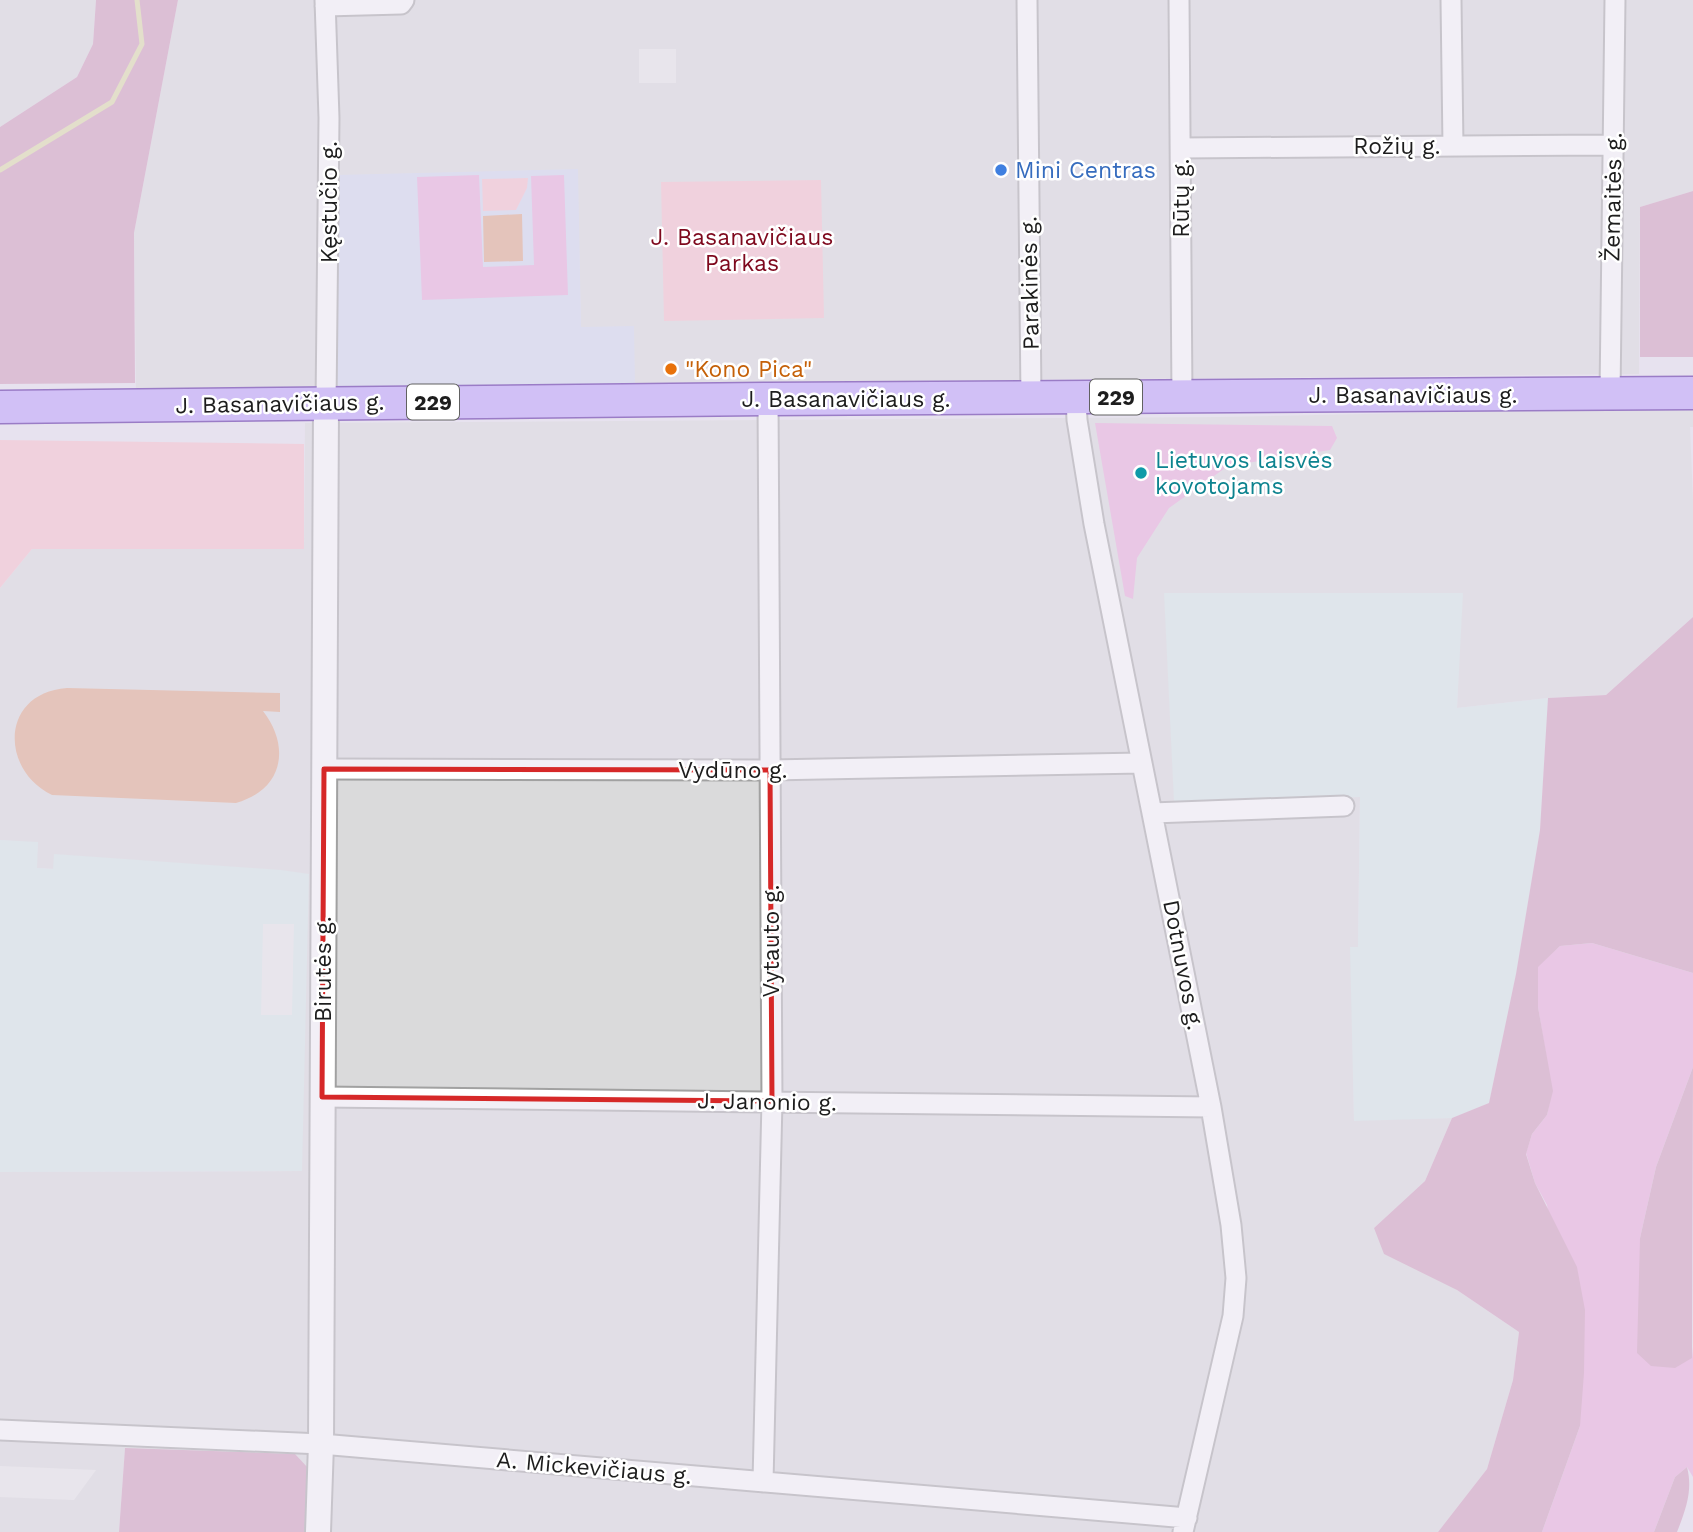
<svg xmlns="http://www.w3.org/2000/svg" width="1693" height="1532" font-family="'Work Sans',sans-serif">
<style>
.residential{fill:#dadadb}
.commercial{fill:#d0d8f0}
.industrial{fill:#d4e8e6}
.grass{fill:#eba6da}
.forest{fill:#cf95b6}
.park{fill:#fbbdc8}
.pitch{fill:#e1a07d}
.parking{fill:#e9e9e9}
.lines{fill:none;stroke-linecap:round;stroke-linejoin:round}
.stream{stroke:#dedca1;stroke-width:5}
.minor-casing{stroke:#a1a1a1;stroke-width:23}
.tertiary-casing{stroke:#a1a1a1;stroke-width:28}
.primary-casing{stroke:#3d0096;stroke-width:35}
.minor{stroke:#fff;stroke-width:19}
.tertiary{stroke:#fff;stroke-width:24}
.primary{stroke:#b797ff;stroke-width:32}
.marked{fill:none;stroke:#d62828;stroke-width:5;stroke-linejoin:round}
.shop-dot{fill:#3f7fe0;stroke:#fff;stroke-width:2.5}
.food-dot{fill:#e8710a;stroke:#fff;stroke-width:2.5}
.culture-dot{fill:#0f9aa8;stroke:#fff;stroke-width:2.5}
.labels{text-anchor:middle;dominant-baseline:central;stroke-width:5;stroke-linejoin:round;paint-order:stroke}
.shield{fill:#fff;stroke:#616161;stroke-width:2}
.shield-label{font-size:21px;font-weight:bold;fill:#1d1d1d}
.street-label{font-size:23px;fill:#1d1d1d;stroke:#fff}
.shop-label{font-size:23px;fill:#366cbe;stroke:#fff;text-anchor:start}
.park-label{font-size:23px;fill:#7e081d;stroke:#fff}
.food-label{font-size:23px;fill:#c56008;stroke:#fff;text-anchor:start}
.culture-label{font-size:23px;fill:#0d838f;stroke:#fff;text-anchor:start}
</style>
<rect width="100%" height="100%" fill="#e7e2ef"/>
<!-- residential -->
<path class="residential" d="M0,0H96L93,44L77,77L0,127Z
M178,0H1693V191L1640,207L1639,374L908,381L635,386L581,328L577,169L334,393L136,392L134,233Z
M1693,407V427H1690L1693,500V617L1606,695L1548,698L1457,708L1462,593L1174,802L1360,797L1358,947H1351L1354,1120L1452,1118L1425,1181L1374,1228L1457,1290L1519,1332L1513,1380L1487,1469L1438,1532H307L295,1454L125,1449L119,1532H0V1172L302,1171L54,855V869L36,868L38,843L0,840V588L32,549H304L305,423L1220,417Z"/>
<!-- commercial -->
<path class="commercial" d="M578,169L581,327L634,326L635,386L334,393L336,175Z"/>
<!-- industrial -->
<path class="industrial" d="M1164,593H1463L1457,708L1548,698L1540,830L1516,974L1489,1103L1452,1118L1354,1121L1350,947H1358L1360,797L1174,802Z
M0,840L38,842L37,868L53,869L54,854L281,870L309,874L302,1171L0,1172Z"/>
<!-- grass -->
<path class="grass" d="M479,175L483,267L534,265L531,176L564,175L568,295L422,300L417,177Z
M1095,423L1332,426L1337,438L1330,450L1228,466L1169,508L1137,558L1133,599L1125,596Z
M1592,943L1693,973V1067L1656,1167L1640,1238L1692,1358L1693,1347V1477L1687,1467L1675,1477L1654,1532H1542L1580,1426L1547,1205L1535,1183L1526,1153L1532,1134L1547,1115L1552,1091L1538,1007V966L1560,946Z"/>
<!-- forest -->
<path class="forest" d="M96,0H178L134,233L135,383L0,384V127L77,77L93,44Z
M1693,191V357H1640V207Z
M1693,617V973L1592,943L1560,946L1538,967V1007L1553,1091L1547,1115L1532,1134L1526,1154L1535,1183L1577,1267L1585,1310L1584,1373L1580,1426L1542,1532H1438L1487,1469L1513,1380L1519,1332L1457,1290L1384,1254L1374,1228L1425,1181L1452,1118L1489,1103L1516,974L1540,830L1548,698L1606,695Z
M1693,1067L1692,1358L1675,1368L1651,1366L1637,1353L1640,1238L1656,1167Z
M125,1448L295,1454L309,1469L307,1532H119Z
M1687,1467C1693,1490 1686,1509 1677,1532H1654L1675,1477Z"/>
<!-- park -->
<path class="park" d="M528,178L527,188L516,210L483,211L482,179Z
M821,180L824,318L664,321L661,182Z
M0,440L304,444V549H32L0,588Z"/>
<!-- pitch -->
<path class="pitch" d="M522,214L523,261L484,262L483,216Z
M67,688L280,693V712L263,711C291,747 283,790 236,803L52,795C0,770 0,693 67,688Z"/>
<!-- parking -->
<path class="parking" d="M639,49H676V83H639Z
M263,924H294L292,1015H261Z
M0,1466L96,1470L74,1500L0,1497Z"/>
<g class="lines">
<!-- stream -->
<path class="stream" d="M0,170L112,102L142,44L137,0"/>
<!-- minor casing -->
<g class="minor-casing">
<path id="minor" d="M325,0L329,118L326,405
M1027,0L1031,398
M1179,0L1182,397
M1451,0L1453,146
M325,6L401,4L404,0
M1181,148L1614,145
M1610,394L1615,0
M1076,398L1077,420L1094,524L1211,1107L1231,1225L1236,1278L1233,1316L1183,1532
M324,769L770,770L1142,763
M1152,813L1344,806
M322,1097L1211,1107
M0,1430L321,1444L1187,1518
M763,1482L772,1101L768,399"/>
</g>
<!-- tertiary casing -->
<g class="tertiary-casing">
<path id="tertiary" d="M318,1532L321,1444L326,405"/>
</g>
<!-- primary casing -->
<g class="primary-casing">
<path id="primary" d="M0,407L768,399L1693,393"/>
</g>
<!-- minor -->
<use href="#minor" class="minor"/>
<!-- tertiary -->
<use href="#tertiary" class="tertiary"/>
<!-- primary -->
<use href="#primary" class="primary"/>
</g>
<!-- marked area -->
<path d="M0 0H1693V1532H0ZM324,769L770,770L772,1101L322,1097Z" fill="#e7e2ef" fill-opacity=".55" fill-rule="evenodd"/>
<path class="marked" d="M324,769L770,770L772,1101L322,1097Z"/>
<!-- markers -->
<circle class="shop-dot" cx="1001" cy="170" r="7"/>
<circle class="food-dot" cx="671" cy="369" r="7"/>
<circle class="culture-dot" cx="1141" cy="473" r="7"/>
<g class="labels">
<!-- shield labels -->
<g class="shield">
<rect x="1090" y="379.5" width="52" height="35" rx="5"/>
<rect x="407" y="384.5" width="52" height="35" rx="5"/>
</g>
<g class="shield-label">
<text x="1116" y="397">229</text>
<text x="433" y="402">229</text>
</g>
<!-- street labels -->
<g class="street-label">
<text x="1397" y="146">Rožių g.</text>
<text transform="translate(1613 197) rotate(-89)">Žemaitės g.</text>
<text transform="translate(1181 198) rotate(-90)">Rūtų g.</text>
<text transform="translate(329 202) rotate(-90)">Kęstučio g.</text>
<text transform="translate(1030 283) rotate(-91)">Parakinės g.</text>
<text x="1413" y="395">J. Basanavičiaus g.</text>
<text x="846" y="399">J. Basanavičiaus g.</text>
<text transform="translate(280 404) rotate(-1)">J. Basanavičiaus g.</text>
<text x="733" y="770">Vydūno g.</text>
<text transform="translate(771 941) rotate(-90)">Vytauto g.</text>
<text transform="translate(1183 965) rotate(79)">Dotnuvos g.</text>
<text transform="translate(323 969) rotate(-90)">Birutės g.</text>
<text transform="translate(767 1102) rotate(1)">J. Janonio g.</text>
<text transform="translate(594 1468) rotate(5)">A. Mickevičiaus g.</text>
</g>
<!-- shop labels -->
<g class="shop-label">
<text x="1015" y="170">Mini Centras</text>
</g>
<!-- park labels -->
<g class="park-label">
<text x="742" y="237">J. Basanavičiaus<tspan x="742" dy="26">Parkas</tspan></text>
</g>
<!-- food labels -->
<g class="food-label">
<text x="685" y="369">"Kono Pica"</text>
</g>
<!-- culture labels -->
<g class="culture-label">
<text x="1155" y="460">Lietuvos laisvės<tspan x="1155" dy="26">kovotojams</tspan></text>
</g>
</g>
</svg>
